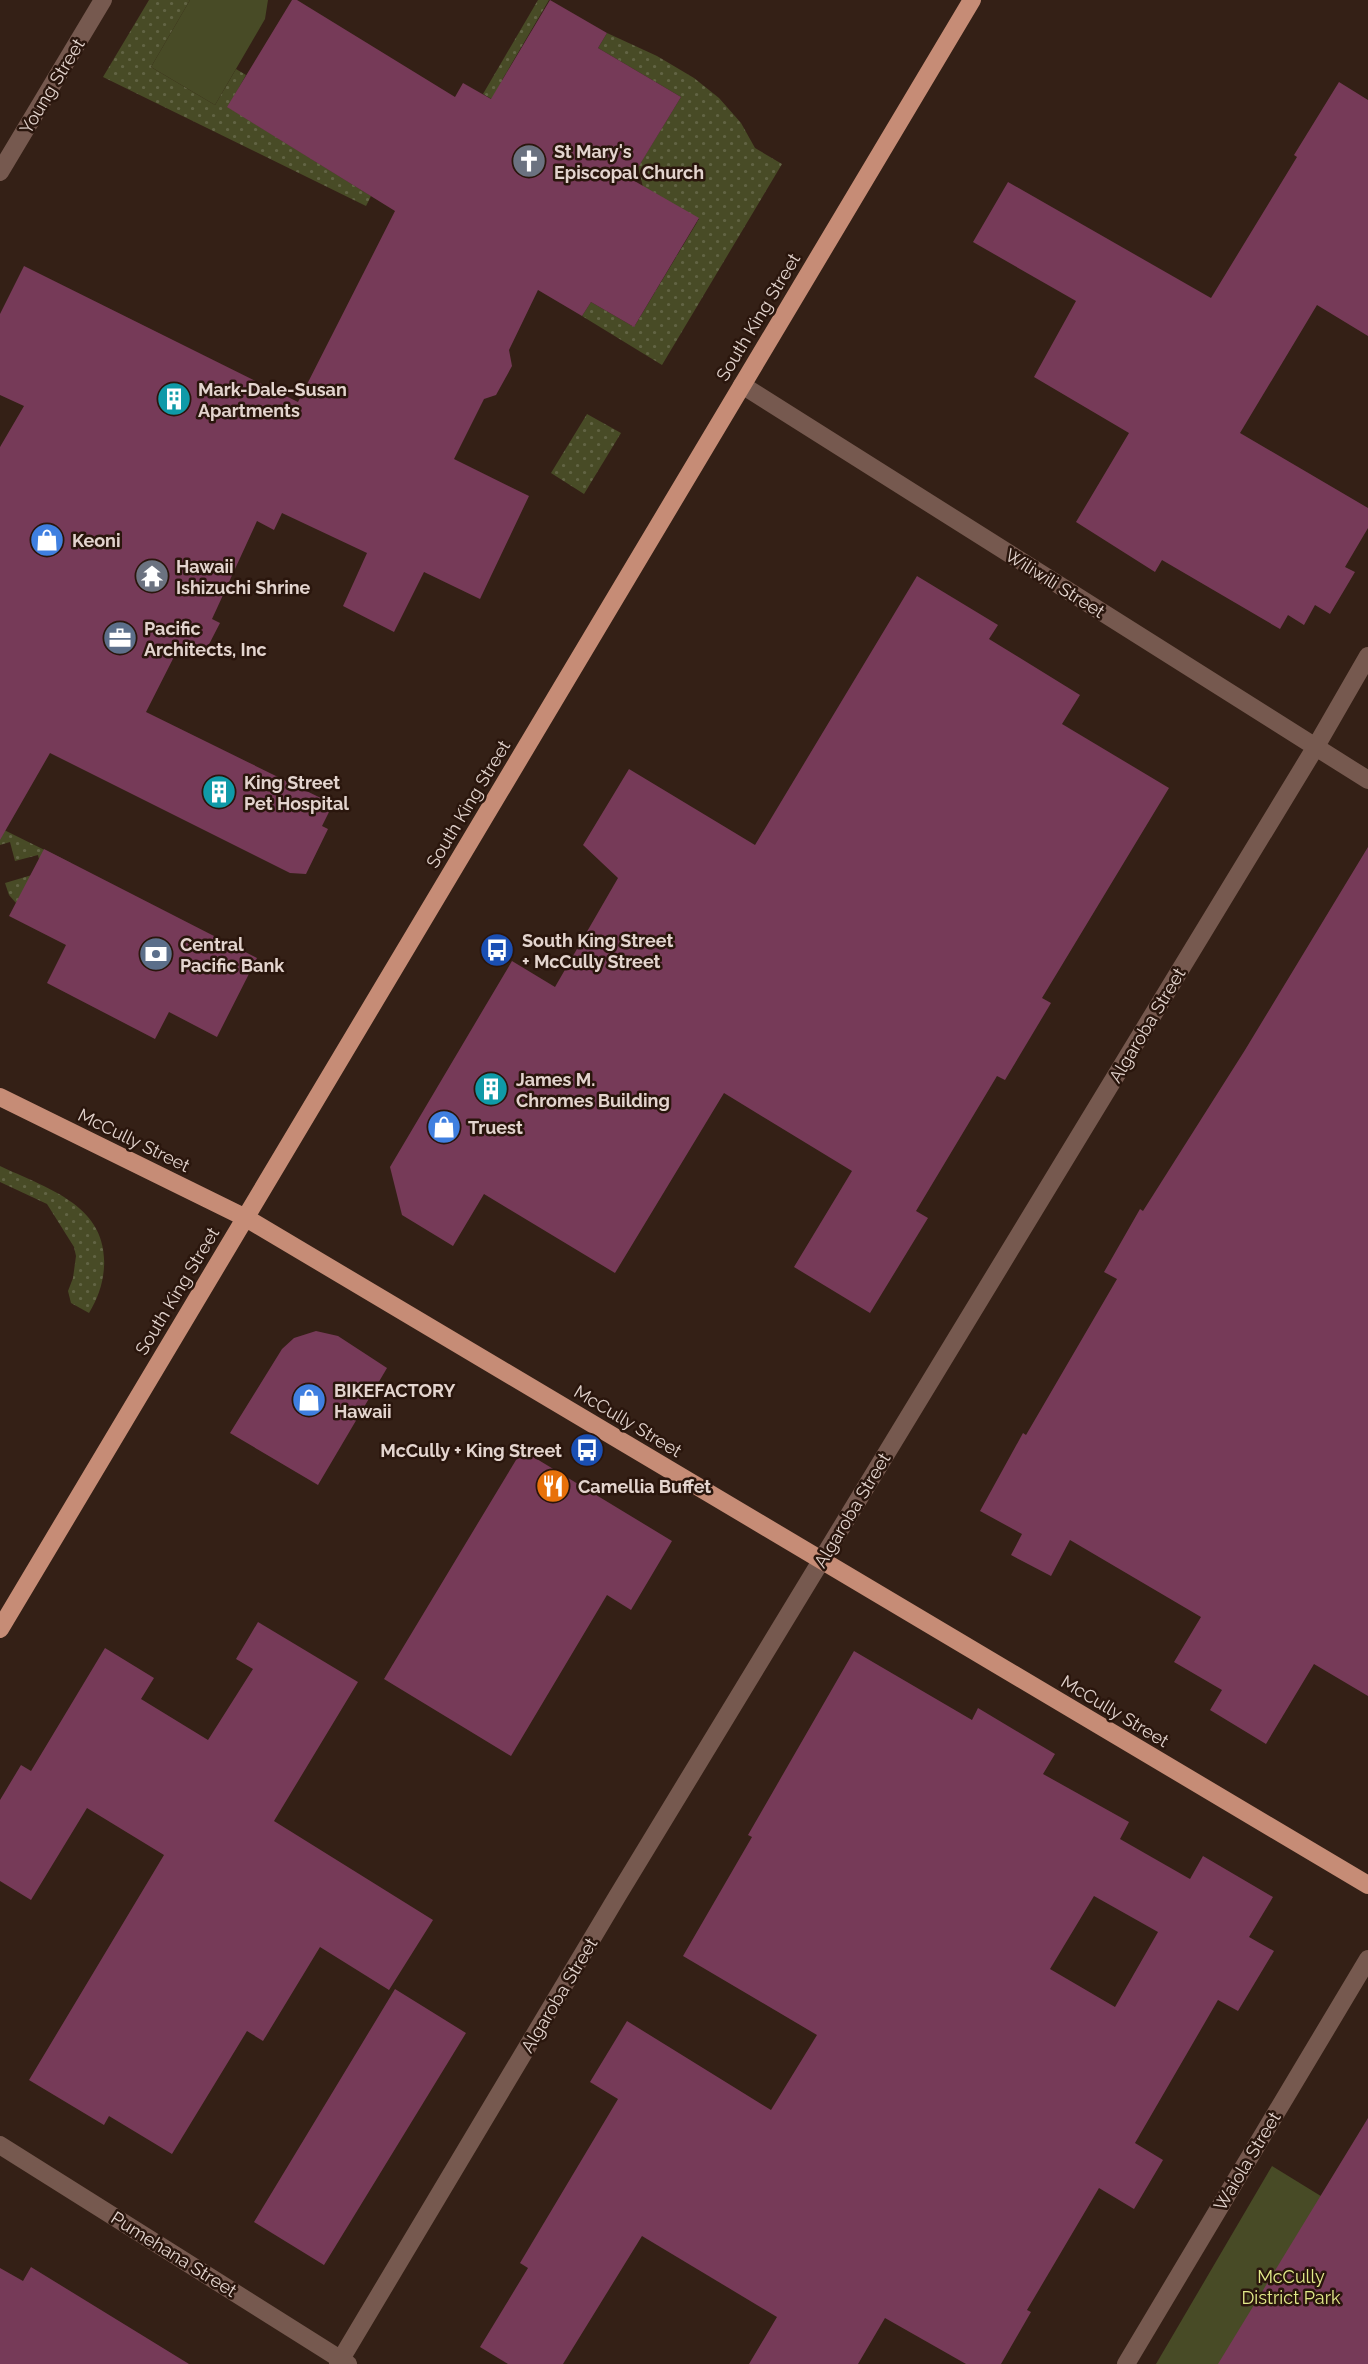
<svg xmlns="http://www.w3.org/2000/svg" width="1368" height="2364" font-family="Raleway,sans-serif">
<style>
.grass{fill:url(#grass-dots)}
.green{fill:#484b26}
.building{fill:#763a58;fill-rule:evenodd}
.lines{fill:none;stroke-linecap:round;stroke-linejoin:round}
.minor{stroke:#76594f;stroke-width:18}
.major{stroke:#c68c76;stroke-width:18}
.labels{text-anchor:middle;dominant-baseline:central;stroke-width:5;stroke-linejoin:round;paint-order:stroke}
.street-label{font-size:18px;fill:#e3d4ce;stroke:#2a160d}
.poi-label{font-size:18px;font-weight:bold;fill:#e3d4ce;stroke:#2a160d;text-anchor:start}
.park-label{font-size:18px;fill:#e4ec8a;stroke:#2a160d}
</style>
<defs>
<pattern id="grass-dots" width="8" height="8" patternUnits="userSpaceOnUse" patternTransform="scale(1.75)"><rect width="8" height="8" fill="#484b26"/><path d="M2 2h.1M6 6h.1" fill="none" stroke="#626444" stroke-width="1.8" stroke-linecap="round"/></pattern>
</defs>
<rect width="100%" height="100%" fill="#342016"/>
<!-- grass -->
<path class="grass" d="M149,0H190L151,67L215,105L236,69L246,75L228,107L371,196L366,206L103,77Z
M538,0H549L502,80L559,114L555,136L483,94Z
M607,33L657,56L694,78L719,98L741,123L755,148L782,164L662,365L582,316L591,302L634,327L699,219L643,187L638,167L681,97L598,48Z
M587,414L621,433L584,494L551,473Z
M0,828L71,863L51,902L16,903L9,895L5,883L42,872L38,855L15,861L10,842L0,845Z
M0,1166C46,1188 108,1205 104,1267C103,1284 98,1298 89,1313L71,1303L68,1291L73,1278L76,1256L74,1247L47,1204L0,1182Z"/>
<!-- green -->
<path class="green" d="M190,0H268L265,19L215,105L151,67Z
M1272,2166L1368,2225V2364H1156Z"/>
<!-- building -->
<path class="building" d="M292,0H297L455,97L463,83L491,99L550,0L607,33L598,48L681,97L631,179L699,218L634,327L591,302L582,316L538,290L509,350L512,366L496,395L484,399L454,459L529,496L480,599L424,572L394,632L343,606L367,553L282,513L274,530L257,521L212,619L220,623L203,656L180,645L146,712L333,804L322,826L328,829L306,874L290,873L50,753L0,840V447L24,406L0,395V314L24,266L298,402L395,211L227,107Z
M1339,82L1368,100V336L1317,305L1240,433L1368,508V528L1345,567L1355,572L1330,614L1315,605L1304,625L1288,615L1280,629L1162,560L1155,572L1076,522L1129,433L1034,377L1076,301L973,242L1008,182L1211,298L1297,157L1294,155Z
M917,576L998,625L989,639L1080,695L1062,724L1169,788L1042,998L1051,1003L1005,1080L997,1076L916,1211L928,1218L870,1313L794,1267L852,1171L724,1093L615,1273L484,1194L453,1246L402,1215L390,1167L512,961L555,987L618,878L583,845L629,769L755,845Z
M1368,847V1696L1314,1664L1266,1744L1210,1710L1222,1690L1174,1662L1201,1617L1070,1540L1051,1576L1011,1555L1022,1534L980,1511L1023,1433L1026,1435L1117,1279L1104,1272L1140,1209L1143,1211L1245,1050Z
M44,849L257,958L217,1037L169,1012L155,1039L47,983L66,945L9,916Z
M316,1331L338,1336L387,1368L318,1485L230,1433L282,1349L294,1338Z
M522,1450L672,1541L631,1610L607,1595L511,1756L384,1679Z
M258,1622L358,1682L274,1821L433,1920L389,1990L320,1947L263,2041L247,2031L172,2154L109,2116L104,2125L29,2080L164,1855L87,1808L31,1900L0,1881V1800L21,1765L31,1771L105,1648L154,1678L141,1699L208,1740L253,1669L236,1659Z
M854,1651L972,1720L978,1708L1055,1754L1043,1774L1129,1822L1120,1839L1190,1879L1203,1856L1273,1897L1249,1937L1274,1951L1238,2011L1218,2000L1135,2143L1163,2160L1134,2209L1099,2188L1027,2310L1031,2312L1001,2364H966L885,2318L858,2364H749L777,2317L642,2236L563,2364H508L480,2347L528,2268L520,2263L618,2099L590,2082L627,2021L771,2110L817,2035L683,1956L752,1837L748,1835ZM1094,1896L1158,1932L1115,2007L1050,1969Z
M395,1989L466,2033L324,2265L254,2222Z
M1368,2118V2364H1218Z
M31,2267L189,2364H0V2268L23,2281Z"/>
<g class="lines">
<!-- minor -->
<path class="minor" d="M0,172L103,0
M742,385L1368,780
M0,2145L348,2364
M338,2364L618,1895L1315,748L1368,656
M1126,2364L1368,1959"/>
<!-- major -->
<path class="major" d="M0,1097L246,1218L1368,1885
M0,1629L972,0"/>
</g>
<!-- icons -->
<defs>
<g id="church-disc" transform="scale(1.75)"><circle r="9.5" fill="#6b7280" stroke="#2a160d"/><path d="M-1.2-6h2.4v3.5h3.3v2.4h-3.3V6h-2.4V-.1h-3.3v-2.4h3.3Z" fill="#fff"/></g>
<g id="building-disc" transform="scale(1.75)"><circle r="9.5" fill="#0f9aa8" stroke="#2a160d"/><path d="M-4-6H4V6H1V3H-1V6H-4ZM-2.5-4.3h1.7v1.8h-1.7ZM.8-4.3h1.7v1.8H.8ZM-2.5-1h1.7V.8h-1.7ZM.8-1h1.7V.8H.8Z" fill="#fff"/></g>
<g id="shop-disc" transform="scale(1.75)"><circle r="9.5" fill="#3f7fe0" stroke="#2a160d"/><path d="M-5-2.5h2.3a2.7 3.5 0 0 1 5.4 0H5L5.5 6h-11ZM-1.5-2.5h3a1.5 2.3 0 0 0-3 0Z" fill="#fff"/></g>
<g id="temple-disc" transform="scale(1.75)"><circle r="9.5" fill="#6b7280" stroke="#2a160d"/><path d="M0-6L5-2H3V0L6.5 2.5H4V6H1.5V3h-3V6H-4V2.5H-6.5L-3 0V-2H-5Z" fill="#fff"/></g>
<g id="office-disc" transform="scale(1.75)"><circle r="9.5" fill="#5c6f8a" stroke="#2a160d"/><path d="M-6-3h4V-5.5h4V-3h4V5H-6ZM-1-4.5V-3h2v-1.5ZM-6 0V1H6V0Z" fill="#fff"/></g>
<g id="bus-disc" transform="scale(1.75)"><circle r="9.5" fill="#1a4fb4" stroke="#2a160d"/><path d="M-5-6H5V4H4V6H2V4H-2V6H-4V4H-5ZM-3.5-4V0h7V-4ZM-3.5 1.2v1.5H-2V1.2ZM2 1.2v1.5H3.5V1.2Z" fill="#fff"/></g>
<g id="bank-disc" transform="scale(1.75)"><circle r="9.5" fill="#5c6f8a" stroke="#2a160d"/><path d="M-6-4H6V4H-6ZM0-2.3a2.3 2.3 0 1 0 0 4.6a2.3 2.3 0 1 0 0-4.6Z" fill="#fff"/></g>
<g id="restaurant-disc" transform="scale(1.75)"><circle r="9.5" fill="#e8710a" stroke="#2a160d"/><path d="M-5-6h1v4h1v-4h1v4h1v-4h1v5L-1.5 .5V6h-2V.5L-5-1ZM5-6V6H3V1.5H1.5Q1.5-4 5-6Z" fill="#fff"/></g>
</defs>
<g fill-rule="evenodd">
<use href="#church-disc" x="529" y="161"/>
<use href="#building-disc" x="174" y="399"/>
<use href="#shop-disc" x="47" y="540"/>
<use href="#temple-disc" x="152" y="576"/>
<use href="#office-disc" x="120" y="638"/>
<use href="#building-disc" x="219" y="792"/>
<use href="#bus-disc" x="497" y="950"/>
<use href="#bank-disc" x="156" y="954"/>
<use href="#building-disc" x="491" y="1089"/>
<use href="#shop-disc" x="444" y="1127"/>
<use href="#shop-disc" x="309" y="1400"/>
<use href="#bus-disc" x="587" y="1450"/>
<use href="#restaurant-disc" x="553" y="1486"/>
</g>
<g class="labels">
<!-- street labels -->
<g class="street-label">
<text transform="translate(52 86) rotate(-59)">Young Street</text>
<text transform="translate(758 317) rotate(-59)">South King Street</text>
<text transform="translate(1055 583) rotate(32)">Wiliwili Street</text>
<text transform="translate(468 804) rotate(-59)">South King Street</text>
<text transform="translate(1147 1025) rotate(-59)">Algaroba Street</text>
<text transform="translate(134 1140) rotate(26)">McCully Street</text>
<text transform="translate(177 1291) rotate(-59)">South King Street</text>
<text transform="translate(628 1421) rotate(31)">McCully Street</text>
<text transform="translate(852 1510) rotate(-59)">Algaroba Street</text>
<text transform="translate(1115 1711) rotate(31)">McCully Street</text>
<text transform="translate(559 1995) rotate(-59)">Algaroba Street</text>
<text transform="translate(1247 2161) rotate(-59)">Waiola Street</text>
<text transform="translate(174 2254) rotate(32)">Pumehana Street</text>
</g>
<!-- poi labels -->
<g class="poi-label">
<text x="554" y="151">St Mary's<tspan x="554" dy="21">Episcopal Church</tspan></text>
<text x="198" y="389">Mark-Dale-Susan<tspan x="198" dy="21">Apartments</tspan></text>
<text x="72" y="540">Keoni</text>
<text x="176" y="566">Hawaii<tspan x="176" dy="21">Ishizuchi Shrine</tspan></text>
<text x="144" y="628">Pacific<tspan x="144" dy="21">Architects, Inc</tspan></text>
<text x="244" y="782">King Street<tspan x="244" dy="21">Pet Hospital</tspan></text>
<text x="522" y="940">South King Street<tspan x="522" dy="21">+ McCully Street</tspan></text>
<text x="180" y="944">Central<tspan x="180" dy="21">Pacific Bank</tspan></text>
<text x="516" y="1079">James M.<tspan x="516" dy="21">Chromes Building</tspan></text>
<text x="468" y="1127">Truest</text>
<text x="334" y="1390">BIKEFACTORY<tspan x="334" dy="21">Hawaii</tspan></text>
<text x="562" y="1450" text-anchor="end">McCully + King Street</text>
<text x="578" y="1486">Camellia Buffet</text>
</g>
<!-- park labels -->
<g class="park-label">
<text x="1291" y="2276">McCully<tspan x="1291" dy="21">District Park</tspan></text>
</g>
</g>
</svg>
